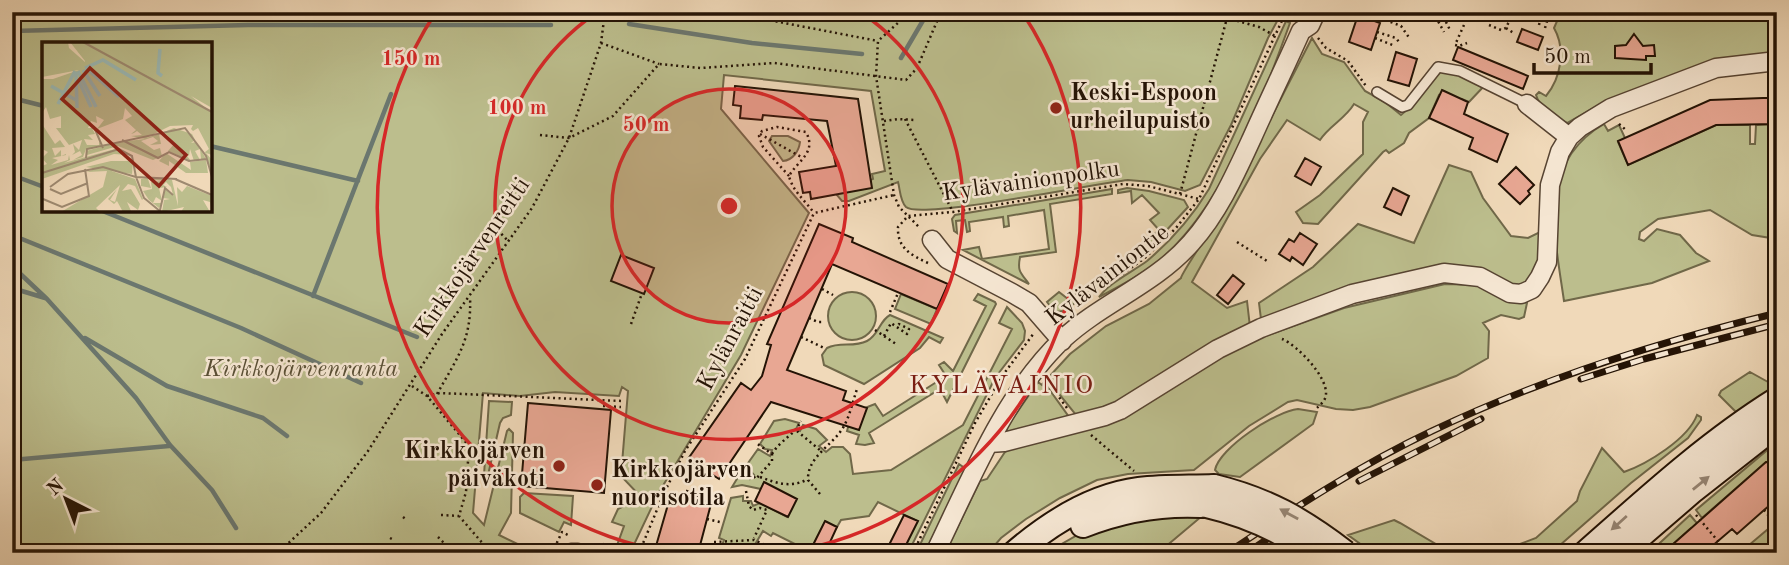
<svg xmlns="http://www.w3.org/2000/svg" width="1789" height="565" font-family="'Old Standard TT',serif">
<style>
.green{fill:#bcbe8d;stroke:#706849;stroke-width:2;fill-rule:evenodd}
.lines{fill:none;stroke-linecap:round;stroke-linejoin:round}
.stream{stroke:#6b776f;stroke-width:4.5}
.building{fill:#e8a793;stroke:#241305;stroke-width:2}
.service-casing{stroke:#574432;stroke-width:12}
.minor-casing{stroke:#574432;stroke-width:21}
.secondary-casing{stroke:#241305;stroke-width:28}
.path{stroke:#241305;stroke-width:2.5;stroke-dasharray:2 3.5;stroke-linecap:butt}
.service{stroke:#f5e6d2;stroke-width:9}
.minor{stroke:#f5e6d2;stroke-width:18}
.secondary{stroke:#f5e6d2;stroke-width:24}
.rail-casing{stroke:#241305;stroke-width:7}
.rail{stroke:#f5e6d2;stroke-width:4.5;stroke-dasharray:13;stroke-linecap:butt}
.secondary-bridge-casing{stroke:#241305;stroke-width:28;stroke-linecap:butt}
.secondary-bridge{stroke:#f5e6d2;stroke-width:24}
.oneway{fill:#978776}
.ring{fill:none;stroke:#d62828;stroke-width:3.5}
.poi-dot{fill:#8f2418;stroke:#f5e6d2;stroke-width:2.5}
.labels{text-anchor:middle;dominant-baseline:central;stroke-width:5;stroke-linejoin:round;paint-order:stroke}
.poi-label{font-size:24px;font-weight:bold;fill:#241305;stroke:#f5e6d2;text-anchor:start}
.street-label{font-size:24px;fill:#241305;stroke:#f5e6d2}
.park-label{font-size:24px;font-style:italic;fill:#594f35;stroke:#f5e6d2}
.neighbourhood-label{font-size:26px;letter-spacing:2px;fill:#7a1f14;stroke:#f5e6d2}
.inset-river{fill:none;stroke:#9bb9b5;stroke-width:3.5}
.inset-road{fill:none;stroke:#9e8a71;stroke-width:2}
.view{fill:#8f2418;fill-opacity:0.15;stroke:#8f2418;stroke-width:3.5}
.inset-edge{fill:none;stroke:#241305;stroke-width:3.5}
.centre{fill:#d62828;stroke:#f5e6d2;stroke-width:3.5}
.ring-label{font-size:21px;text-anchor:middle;font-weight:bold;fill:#d62828;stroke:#f5e6d2;stroke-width:5;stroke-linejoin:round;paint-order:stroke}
</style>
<rect width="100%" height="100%" fill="#f0d9b9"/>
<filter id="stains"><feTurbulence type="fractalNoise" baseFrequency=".00286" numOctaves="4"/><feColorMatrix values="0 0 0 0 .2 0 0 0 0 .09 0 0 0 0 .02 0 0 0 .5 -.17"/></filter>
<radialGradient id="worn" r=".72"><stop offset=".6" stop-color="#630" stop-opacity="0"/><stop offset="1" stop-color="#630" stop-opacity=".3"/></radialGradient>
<!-- green -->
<path class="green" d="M12,12H1282L1268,38L1231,125L1200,185L1185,191L1151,182L1128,180C1096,183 920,220 906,207C900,201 900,189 898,182L849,201H842L836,194L873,179L872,174L885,171L871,91L724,75L721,109L809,213L741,355L658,494L630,553H614L603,547L604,544L616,548L624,526L612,522L618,509L641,497L621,476L628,391L622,387L619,396L555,392L520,396L483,393L473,513L484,525L507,431L509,429L513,433L511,513L499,535L536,553H12ZM44,44H210V210H44Z
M1561,12H1777V53L1718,59L1601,104L1567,123C1555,117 1540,109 1536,95L1539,92L1546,96C1561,78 1566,49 1554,28Z
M1286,21L1290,23C1261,102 1228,195 1167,254C1147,272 1122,285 1099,297C1109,283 1132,272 1147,261C1172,240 1192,217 1209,189Z
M1312,38L1322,54L1344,62L1365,91L1385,102L1401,115C1417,103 1424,83 1441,71L1458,73L1485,85L1469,102L1462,99L1460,104L1439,95L1429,118L1409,133L1404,143L1389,153L1386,150L1383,152L1318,224L1303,223L1296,212L1320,195L1363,154V122L1368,112L1354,104C1345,119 1329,126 1320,140L1287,120L1260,159L1192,282L1227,308L1247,301L1250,327L1108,408L1076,415L1047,379L1070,354L1106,326L1149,304L1181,278C1181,274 1209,233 1214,224C1249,163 1280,100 1312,38Z
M1604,124L1608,131L1619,125L1625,138L1618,142L1628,165L1716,125H1750V144H1755L1756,125L1777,124V239L1752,235L1710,210L1658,219L1640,232L1639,239L1644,241L1657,229L1680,235L1696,253L1709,261L1652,283L1564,301C1555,237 1536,163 1604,124Z
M772,136H788L800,142C799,151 793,160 783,161L769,141Z
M1449,165L1471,172L1483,198L1511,236L1528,238L1540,232C1541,256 1543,269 1524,286L1508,285L1486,270L1261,319L1259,303L1313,267L1358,224L1414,243Z
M1127,188L1149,191L1184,200L1188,207L1152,246L1064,311L1055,312L1047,302L1059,292L1068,299L1122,262L1159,230L1150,220L1159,213L1142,195L1132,203L1131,191L1118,193V190Z
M1112,189V194L1050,204L1056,252L1020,257C1017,272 1021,273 1029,284L963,250L979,247L982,259L1049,249L1044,210L1008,216L1009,226L1004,227L1003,217L969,222L970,231L967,232L965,220L956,221L957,233L954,231L952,219L955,215Z
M1445,284L1479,285L1501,296L1527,303L1524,317L1519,319L1501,315L1483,323L1489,331L1488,358L1456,376L1370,407L1353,410L1336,409L1297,400L1288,402L1249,426L1194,470L1128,474L1097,480L1060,498L1026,519L1001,538L988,553H945L980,481L987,479L1005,452L1023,442L1109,422L1246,343L1344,308Z
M828 316a24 24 0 1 1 48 0a24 24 0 1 1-48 0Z
M901,294L937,309L931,324L895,309Z
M978,294L995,302L996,304L947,402L940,389L869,433L874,443L865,445L856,444L859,435L847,431L852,413L875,404L883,416L946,376L939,365L944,362L953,371L986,306L974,300Z
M1007,307L1022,323L1025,331L1024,340L995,378L908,553H902L917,521L878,502L869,516L841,520L837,527L825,522L809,553H799L801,547L773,533L771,536L763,531L750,553H715L717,546L722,545L724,540L719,538L731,498L743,496V501H751L753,506L760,503L787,517L796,499L764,483L761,489L742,485L732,487L743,469L750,479L754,475L746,466L758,449L770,456L772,450L765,449L760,444L774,421L785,419L799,423L796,429L800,431L803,425L816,429L827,440L819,446L826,452L832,447H843L850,454L853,474L891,470L963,425L1012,329L999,323Z
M890,315L943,338L940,343L929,337L920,348L864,384L824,365L822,355L827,348C840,341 853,348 867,341C879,335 879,321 890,315Z
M1750,372L1768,382L1777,389L1745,413L1736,412L1719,395L1721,391Z
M1038,382L1042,385L1044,382L1069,417L1008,433L1006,428Z
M489,401L512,402L511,415L503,418L500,423L488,475H484Z
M1298,409L1317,412L1313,424L1240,477L1219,474L1215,470C1219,448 1276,411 1298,409Z
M1697,415L1701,417V420L1688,438L1631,483L1551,553H1490L1489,549L1509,548L1536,538L1577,501L1580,491L1602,448L1624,472C1647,464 1688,439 1697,415Z
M1777,442V463L1766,462L1702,518L1696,510Z
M959,464L966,469L925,553H916Z
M524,493L573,496L571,525L564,522L559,532L520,513V497Z
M1690,515L1702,529L1691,528L1663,553H1649Z
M1202,516L1158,553H1046L1081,533L1120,519Z
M1394,520L1400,523L1451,553H1373L1348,535Z
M1774,524H1777V553H1744L1742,551Z"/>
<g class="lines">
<!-- stream -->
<path class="stream" d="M629,24L752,43L862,54
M12,31L248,25H551
M901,58L928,12
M12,98L44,106
M210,146L358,181
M12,175L44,187
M100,210L417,337
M12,235L241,328L361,383
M12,266L47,299L136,398L170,445L212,490L236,528
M12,288L45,298
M313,296L391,94
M85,338L167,386L263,418L287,436
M12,460L169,446"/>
</g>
<!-- building -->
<path class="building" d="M1358,15L1380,23L1371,50L1349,42Z
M1522,29L1543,37L1538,50L1517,42Z
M1634,34L1643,46L1654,45L1655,56H1646V60L1615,58V46L1626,45Z
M1458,47L1528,76L1523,89L1453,60Z
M1396,52L1417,59L1409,86L1388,80Z
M735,86L858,99L872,188L811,199L810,192L803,193L799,172L836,166L827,121L763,115L762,120L740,118L741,106L733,105Z
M1442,90L1468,102L1464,114L1508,134L1497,162L1469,149L1473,138L1429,118Z
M1763,98H1777V124L1716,125L1628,165L1618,141L1710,100Z
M1305,158L1321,167L1311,185L1295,176Z
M1516,167L1534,185L1528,191L1530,194L1520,204L1499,184Z
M1393,188L1409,196L1401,215L1384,207Z
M819,224L853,238L852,242L948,284L937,309L832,264L787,370L846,391L843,400L867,408L859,430L771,402L719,479L688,459L741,383L751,390L762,376L771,345L767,344Z
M1300,233L1317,244L1303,265L1292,257L1290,261L1279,254L1289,239L1294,242Z
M621,255L654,268L644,294L611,281Z
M1233,275L1244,284L1228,304L1217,295Z
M528,403L611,410L604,493L521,486Z
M1766,462L1777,463V499L1763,511L1737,534L1732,529L1704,553H1663Z
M764,482L797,499L788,517L755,501Z
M687,491L711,504L698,553H668L669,550L656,546L669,501L683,505Z
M904,515L918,521L902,553H885Z
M825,521L837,527L825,553H809Z"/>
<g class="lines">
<!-- service casing -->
<g class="service-casing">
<path id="service" d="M1377,92L1402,107L1408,105L1438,67L1460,71L1527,104"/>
</g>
<!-- minor casing -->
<g class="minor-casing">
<path id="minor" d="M1527,104L1569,137
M932,240L947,259L1012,293L1029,303L1062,341
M989,443L1004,442L1105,416L1120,410L1218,349L1261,328L1352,294L1444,273L1480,277L1510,293L1521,294L1532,289L1540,277L1547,262L1550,185L1560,152L1569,137L1580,127L1611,108L1716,68L1777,61
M571,553H578
M935,553C970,481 1004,395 1063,339C1102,303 1155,284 1191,243C1218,213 1235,175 1252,138C1268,102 1285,67 1301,31L1310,25L1316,12"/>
</g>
<!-- secondary casing -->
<g class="secondary-casing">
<path id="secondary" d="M1083,525C1121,510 1161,503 1201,505
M1015,553C1050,523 1092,496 1139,490C1164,487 1189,488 1214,487
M1586,553C1647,499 1708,443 1777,400
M1620,553L1693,490L1777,424"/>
</g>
<!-- path -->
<path class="path" d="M727,12L878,41
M910,12L878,41L876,76L894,195L899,207L919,227
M1207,12L1227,18
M1365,12L1401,26L1410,39
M1433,12L1444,32
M1441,12L1450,30
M1471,12L1473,20
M1477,12L1479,19
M1514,12V17
M1506,17V12
M1464,25L1455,45L1459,46L1467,43
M1489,25L1501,30L1506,28L1511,17
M1539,25L1542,12
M1506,28L1515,34
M1545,28L1550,12
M1377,32L1396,38L1399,42
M1318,38L1326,48L1348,61L1366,86
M1375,38L1395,46
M601,43L659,64
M905,119L953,212
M884,121L898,119L915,120
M1619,124L1626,130
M760,134L803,158
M540,135L569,138L613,116L659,64L701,68L774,63L906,80L917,68L941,12
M789,176L763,147L759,136L762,131L777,127L806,132C817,153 798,160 789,176C793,192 805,200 814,213
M1180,194L1227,18L1259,27L1275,36
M490,222L508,241
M1237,242L1267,261
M928,263C911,255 897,248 898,227L908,216L953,212L1123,184L1148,186L1199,199
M1109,284L1146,257L1176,228L1199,199L1286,12
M822,289L833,295
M890,312L898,293
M809,318L818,322H824
M631,324L641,296
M875,330L896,344
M884,336L891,323L907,334L909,329L899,324L898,326
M801,337L824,348
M1282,339C1297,345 1327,376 1326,394C1326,400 1321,404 1317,408
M412,386L427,396L469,446L466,492L459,516L491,553
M1056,393L1067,408
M437,394C457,358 472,340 470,297
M427,396L440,393L622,401
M603,406L621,407
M797,431L821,451
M1091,435L1134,471
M772,454C781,439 795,435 801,421
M743,464L756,479L772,461V454L756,443
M760,477C776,483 790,488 806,480
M527,483L547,485L546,488
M746,491L749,506L753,510L760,508L767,510L754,538
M820,494L808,480C807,456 834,445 844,426C850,415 853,401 857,389
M1764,510L1772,520
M441,515L459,516
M1696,515L1728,553
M403,517L407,520
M707,519L720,522
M438,537L447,546V553
M390,538L394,540
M714,542L754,540L780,552
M594,549L603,553
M264,553L282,549L321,513L368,451L442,334L532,208L569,138L601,43L605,12
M384,553L389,549
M552,553L562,532L570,536
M639,553L664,493L685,451L745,359L814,213L894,195
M913,553L975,423L1003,375L1034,333
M1771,553L1777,548"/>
<!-- service -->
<use href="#service" class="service"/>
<!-- minor -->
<use href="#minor" class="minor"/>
<!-- secondary -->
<use href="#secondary" class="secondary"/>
<!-- rail casing -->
<g class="rail-casing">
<path id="rail" d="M1581,379L1644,359L1777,324
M1359,481L1481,419
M1227,553C1293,509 1360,465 1432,431C1543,378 1658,342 1777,313
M1247,553L1279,531"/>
</g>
<!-- rail -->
<use href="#rail" class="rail"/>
<!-- secondary-bridge casing -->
<g class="secondary-bridge-casing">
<path id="secondary-bridge" d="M1214,487C1267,500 1302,520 1345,553
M1207,505C1246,514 1280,529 1314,553"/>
</g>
<!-- secondary-bridge -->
<use href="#secondary-bridge" class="secondary-bridge"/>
</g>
<!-- one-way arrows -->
<defs><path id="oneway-solid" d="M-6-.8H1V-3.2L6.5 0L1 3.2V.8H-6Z" transform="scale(1.75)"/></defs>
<g class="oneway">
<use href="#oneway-solid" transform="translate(1701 483) rotate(-39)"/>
<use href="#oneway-solid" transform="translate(1289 514) rotate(-151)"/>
<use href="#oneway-solid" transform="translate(1619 523) rotate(138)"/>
</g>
<!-- distance rings -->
<circle cx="729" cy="206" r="117" fill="#d62828" fill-opacity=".12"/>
<g class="ring">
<circle cx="729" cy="206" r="117"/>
<path d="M862 13A234 234 0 1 1 596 13"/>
<path d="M674 553A351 351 0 0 1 436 12M1022 12A351 351 0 0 1 784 553"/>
</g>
<!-- markers -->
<g class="poi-dot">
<circle cx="1056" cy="108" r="7"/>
<circle cx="559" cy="466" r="7"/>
<circle cx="597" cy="485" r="7"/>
</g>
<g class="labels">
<!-- poi labels -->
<g class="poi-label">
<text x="1070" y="94">Keski-Espoon<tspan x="1070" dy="28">urheilupuisto</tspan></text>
<text x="545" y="452" text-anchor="end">Kirkkojärven<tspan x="545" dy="28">päiväkoti</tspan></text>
<text x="611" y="471">Kirkkojärven<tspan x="611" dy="28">nuorisotila</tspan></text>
</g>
<!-- street labels -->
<g class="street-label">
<text transform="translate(1031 182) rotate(-8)">Kylävainionpolku</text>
<text transform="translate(473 258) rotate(-56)">Kirkkojärvenreitti</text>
<text transform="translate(1108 276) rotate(-38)">Kylävainiontie</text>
<text transform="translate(731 339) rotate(-62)">Kylänraitti</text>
</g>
<!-- park labels -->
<g class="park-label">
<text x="301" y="370">Kirkkojärvenranta</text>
</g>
<!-- neighbourhood labels -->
<g class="neighbourhood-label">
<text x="1002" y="386">KYLÄVAINIO</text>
</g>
</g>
<!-- overview -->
<g transform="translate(42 42)">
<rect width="170" height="170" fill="#f0d9b9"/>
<path d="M0,0H26L27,6L43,20V27V19L28,0H170V66L149,54L170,71V113L164,111L170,118V133L163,110L167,107L156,86L151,89L149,87L151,83L128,84L104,96L117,92L119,102L108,103L116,99L111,95L99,99L112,108L118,106L120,114L111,118L76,104L45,113L44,109L77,100L103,97L89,94L100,93L95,89L92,91L89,92L94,88L83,78L90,74L83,66L81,77L55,87L62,78L54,74L55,81L49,79L46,86H50L53,92L46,93L51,98L42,97L45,103H57V99L59,104L44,107L41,115L31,118L40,113L38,109L30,113L33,110L31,102L37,108L40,98L27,103L14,86H19V74L8,77L4,65L0,71V37H11L37,28L0,35ZM0,82L13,102L18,98L23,105L10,106L13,114L19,108V114L24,112V113L10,116L16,118L9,123L26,118L27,113L28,118L22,121L73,107L87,113L72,112L0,137V124L5,122L0,116L6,110L0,107ZM132,86L150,92L153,98L149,101L154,100L163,115V117H159L158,107L153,109L158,118L152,119L148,107L147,114L142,110L149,119L126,109L133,101L122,90ZM124,111L149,128L148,120L164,118L166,131H144L127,119V124L117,119ZM69,119H91L90,132L44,125ZM55,126H61L93,137L101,157L100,158L93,144L86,142L80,149L89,147L98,162L96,168L85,160L89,169L81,170L75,159L72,162L66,157L75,147L68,158L73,160L78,143L54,166L58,170H19L61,145L65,129L45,130ZM112,135L130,138L136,164L135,145L140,150L145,144L170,154V170L168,160L161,158L168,170H139L142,165L120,170L122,158L128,157L121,156L123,147L131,153L129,145L124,140L121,143L125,145L117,146L120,159L114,155L111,161H120L117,166L107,158L101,149L110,147L109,140L123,139L106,137L109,146L99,144V137Z" fill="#bcbe8d"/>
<path class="inset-river" d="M118,7L116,31L120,34M43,26L61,18L94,38M44,26L77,55M41,28L58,54M36,29L54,65M34,30L35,66M36,37L49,65M9,44L34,58M16,62L33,29"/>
<path class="inset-road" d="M41,0L170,70M52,85L61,106M80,98L116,116L127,110L147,119L165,117M44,116L45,107L143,86L164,114L170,135M0,131L77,107L90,114L94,135L135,137M133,137L170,153M8,145L26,132L61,125L94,135L102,156L119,170M8,147L19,152L46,141M1,157L20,165L47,154L43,127M118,168L123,146L131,153"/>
<path class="view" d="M48,26L144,113L117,144L20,57Z"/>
<rect width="170" height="170" class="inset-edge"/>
</g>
<circle cx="729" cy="206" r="10" class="centre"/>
<g class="ring-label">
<text x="411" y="65">150 m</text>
<text x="517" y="114">100 m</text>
<text x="646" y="131">50 m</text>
</g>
<!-- margin -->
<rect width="1789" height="565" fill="none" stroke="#f0d9b9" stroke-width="42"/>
<rect x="14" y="14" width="1761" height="537" fill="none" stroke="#241305" stroke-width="3.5"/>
<rect x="21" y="21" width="1747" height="523" fill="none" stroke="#241305" stroke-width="2"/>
<!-- north arrow -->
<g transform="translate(66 499) rotate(318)" stroke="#f5e6d2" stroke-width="5" paint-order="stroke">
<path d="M0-5L12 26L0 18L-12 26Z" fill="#241305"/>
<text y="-10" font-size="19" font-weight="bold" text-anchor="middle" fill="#241305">N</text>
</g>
<!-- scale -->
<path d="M1534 63v10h117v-10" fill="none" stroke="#241305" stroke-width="3.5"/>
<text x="1544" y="63" font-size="21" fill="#241305" stroke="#f5e6d2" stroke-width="5" paint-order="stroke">50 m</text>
<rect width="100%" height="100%" filter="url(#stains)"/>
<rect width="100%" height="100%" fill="url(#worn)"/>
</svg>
